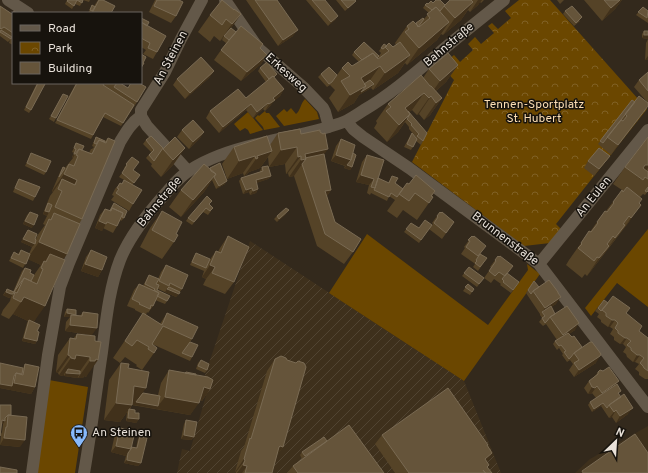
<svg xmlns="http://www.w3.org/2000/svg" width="648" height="473" font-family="Overpass,sans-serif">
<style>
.built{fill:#3e301c}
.industrial{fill:url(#industrial-furrows)}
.grass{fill:#6b4700}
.park{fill:url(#park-crowns)}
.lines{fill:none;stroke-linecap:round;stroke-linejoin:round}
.street{stroke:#635849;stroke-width:12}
.wall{fill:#554327}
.shaded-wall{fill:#41311b}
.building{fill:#65543a;stroke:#796a53}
.labels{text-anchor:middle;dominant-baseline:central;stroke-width:3;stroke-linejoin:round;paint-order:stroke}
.street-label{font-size:12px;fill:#e8e1d9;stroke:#17130d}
.park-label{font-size:12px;fill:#fcdeb4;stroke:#17130d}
.poi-label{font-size:12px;fill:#e8e1d9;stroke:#17130d;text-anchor:start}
</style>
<defs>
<pattern id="industrial-furrows" width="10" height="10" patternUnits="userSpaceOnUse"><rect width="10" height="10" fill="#3e301c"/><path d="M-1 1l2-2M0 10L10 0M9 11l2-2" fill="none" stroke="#514432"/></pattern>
<pattern id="park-crowns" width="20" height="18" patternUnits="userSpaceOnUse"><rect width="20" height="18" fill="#6b4700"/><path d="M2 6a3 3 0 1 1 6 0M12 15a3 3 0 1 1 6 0" fill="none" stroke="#806125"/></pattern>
</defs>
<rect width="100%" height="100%" fill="#33291c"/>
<!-- built -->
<path class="built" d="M648,426V473H575L590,459Z"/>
<!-- industrial -->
<path class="industrial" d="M250,241L464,381L501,473H177L182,449L190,451L207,392L200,390Z"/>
<!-- grass -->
<path class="grass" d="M305,99L317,112L319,119L284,126L276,116L284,109L287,112L291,108L296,114C301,110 300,104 305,99Z
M265,111L266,113H269L280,127L264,130L263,127L255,118L258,115L259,116Z
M248,112L263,130L250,134L248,130L245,128L240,131L234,124Z
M648,229V307L617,283L591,316L585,308Z
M367,234L488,325L528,270L527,264L540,274L464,381L329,293Z
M49,380L88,387L75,473H37Z"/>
<!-- park -->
<path class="park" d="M519,0H550L647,109L556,224L561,229L550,243L524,246L412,162L454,80L441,66L454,55L460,62L473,50L468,44L475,37L481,44L494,33L488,26L492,23L498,29L511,18L505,11Z"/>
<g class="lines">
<!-- street -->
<path class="street" d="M8,0L28,13
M225,0L258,48L303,87L323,108L325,112L329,127
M347,121L353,129L363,137L409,168L539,264L648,407
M188,171L147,126L141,116V110L165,72L181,39L202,0
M539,264L648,130
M32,473L48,355L60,287L69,263L120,142C126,132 131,123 141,116
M84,473C91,433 96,392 102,352C106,321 109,289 120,260C130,235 148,213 165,194C173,185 180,176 190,170C210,157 239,148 262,143C290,136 319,132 346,121C352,118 358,114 364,110C391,94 415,73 439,53C460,35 482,18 504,0"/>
</g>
<!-- wall -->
<path class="wall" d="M67,0H83L80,6L75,4L72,9L65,4Z
M83,0H90L89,2Z
M98,0L111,13H88L92,5L94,6Z
M155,0H179L176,16L171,23L149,12Z
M246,0H277L293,36L278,46Z
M306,0H325L336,19L328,26Z
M336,0H355L356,1L353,4L345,11Z
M450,0H484L481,3L480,2L478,5L470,12L468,10L461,20L443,35L441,34L437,40L407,65L405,63L398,73L373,90L371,88L359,95L354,103L338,112L329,98L335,90L330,85L327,87L318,77L321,74L337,75L342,68L352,66L359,62L352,55L354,52L379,56L381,53L379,51L381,48L387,46L393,47L396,45L395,43L407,26L416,23L424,19L429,13L423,8L425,5L433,3L445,5Z
M557,0H564L560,4Z
M584,0H622L615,9L602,21Z
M0,6L12,14L13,13V45L9,43L10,40L8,42L0,36Z
M643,7L648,11V23L636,15Z
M234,10L241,14L231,28L236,32L263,44L260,49L267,55L261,64L241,81L214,60L226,43L222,40L223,38L220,41L214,36L210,42L198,32L210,15Z
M565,11L580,21L574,26L563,14Z
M141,18L147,26L157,52L153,59L143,54L146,50L141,47Z
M644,31H648V39L642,38V34Z
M648,39V60H645L646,43Z
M458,65L446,82L436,91L442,98L430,115L424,120L419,114L417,115L412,110L409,112L423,141L421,145L416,141L411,150L404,147L410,136L412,133L416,138V137L409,129V127L405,122L398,132L387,142L374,128L377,123L376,121L388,104L423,78L429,69Z
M260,68L274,78L284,89L280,96L274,101L270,106L265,111L263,109L253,118L246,110L219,133L206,118L210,111L246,98L266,82L258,71Z
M214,71L209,78L185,99L173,85L177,79Z
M648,72V106L611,155L598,144L632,100L635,102H647L634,87L639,80Z
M37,83H44L31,110L29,113L24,110Z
M76,83H124L122,85L128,88L130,84L128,83H139L137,102L121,126L103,117L91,139L55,123Z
M63,94L56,118L54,122L49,119Z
M182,130L204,132L200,138L189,149L177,137Z
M278,133L301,134L324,154L331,190L327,196L335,222L353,252L344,264L317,246L294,176L289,177L288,173L286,174L285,164L269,167L268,157L260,168L249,172L246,175L244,176L243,173L227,179L222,164L234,147L270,145Z
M96,137L105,141L108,138L82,219L79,224L67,254L63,259L34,322L37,331V341L35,344L22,341L27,323L28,321L13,314L9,319L1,315L3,310L10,301L11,297L9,298L3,295L7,289L13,292L22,271L25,268L30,273L34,275L41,265L28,259L23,268L9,261L14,252L18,254L21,250L29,254L32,247L21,242L28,230L36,239L37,236L45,225L43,224L47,216L43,214L46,206L50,196L53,192L52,191L61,170L63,167L65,168L73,158L72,157L74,153L72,152L76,143L82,150L89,153L91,149H92L94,147L92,146L94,141Z
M648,137V191L645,195L643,194L640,197L639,203L629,222L587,276L585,274L582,278L566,265L569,260L581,243L590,232L597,222L606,211L622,190L613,184L625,167Z
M341,139L352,167L350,170L344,168L345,166L331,161L336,146Z
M146,140L163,148H185L173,165L161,177L151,166L152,164L146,158L151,152L143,144Z
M31,153L46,172L44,175L25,166L29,157Z
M367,155L378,178L388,183L392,176L395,183L403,189L409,184L435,191L432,196L433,197L417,220L403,210L397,218L387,211L395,200L389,196L387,201L371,193L370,195L367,193L369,185L356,182L362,162Z
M610,156L594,176L584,168L588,161Z
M132,157L133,170L140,175L132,185L133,204L129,211L111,200L114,196L112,195L115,189L120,183L122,184L124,180L119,177L125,169L124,168Z
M262,167L271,176L268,179L256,183L258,189L256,193L250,195L249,192L243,194L239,181L241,178L260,172V171Z
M210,168L225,184L216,189L212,180L204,192L181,217L169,207L181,190Z
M19,179L35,197L33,201L13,192L17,182Z
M114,203L124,218L121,221L120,220L117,226L113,233L103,228L102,231L95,228L100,215L105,209L109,211Z
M210,205L211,211L208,215L203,212L192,225L186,221L188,218Z
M162,211L176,234L174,242L162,259L140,247L150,228Z
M30,212L32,228L23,224L27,215Z
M286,214L277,222L274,219L277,216Z
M437,216L454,222L442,239L429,229L419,243L404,232L411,223L419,228L432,225L433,224L432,223Z
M228,236L234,282L225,294L203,285L206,279L202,277L204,271L190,265L194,256L196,253L209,261L216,251L218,252L220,248Z
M472,236L481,254L487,258L478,271L473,267L475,264L474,263L461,254L465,248L464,247Z
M91,250L102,270L98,277L81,271L86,257Z
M495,260L507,273L519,282L511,293L500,285L501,284L494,279L491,283L484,278L491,268L490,267Z
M166,265L182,289L176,297L158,289L157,290L167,301L165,304L155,300L153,306L148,313L147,312L146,315L160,324L167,313L192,339L190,342L192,357L190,361L152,344L154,353L142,370L136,366L137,365L125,357L120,363L113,358L143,314L135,310V309L127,306L134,290L139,284L143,286L147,278L149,275L158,279L161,272Z
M469,267L484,278L477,287L462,276Z
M534,281L539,287L558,293L556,304L551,307L555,314L575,330L569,334L582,347L596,363L574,377L569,370L573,364L570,360L567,362L562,355L563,354L559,348L557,350L553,344L555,341L557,340L546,324L543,326L539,322L542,318L540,315V314L526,293Z
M468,284L474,289L470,295L463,291Z
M604,300L608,303L626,313L639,331L648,338V379H645L639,375V372L635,369L639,364L635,362H633L627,357L626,354L623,352L626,347L623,344H620L614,340V337L610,334L613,329L610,327H608L601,322V320L597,317L599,314L595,311Z
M67,309L75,316H80L83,312L92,335L65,331L66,322L70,317H64L65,312Z
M77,334L95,341L101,342L86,377L84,376L83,378H78V377L77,378L64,376V374L63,376L59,375L58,373L56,372L58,355L70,338L73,339Z
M275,359L283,447L277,455L272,473H236V472H235L241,451L244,447L267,371Z
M201,360L207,370L205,373L196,369L198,363Z
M121,363L128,368L143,393L158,395L161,383L169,370L196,375L210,389L202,401L200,400L190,415L132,405L130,409L135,413L139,419L136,423L126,421L127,412L120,422L104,420L109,380Z
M25,364L35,387L31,394L0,388L23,368Z
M598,372L617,384L619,394L628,414L616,423L612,417L609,418L601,406L592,412L588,405L590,402L596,398L592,393L591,394H588L584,388L589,381L595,376Z
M0,405L11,415L20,447L0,445L1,434L2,432L3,424H2Z
M186,420L194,437L191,440L181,439L184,424Z
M120,428L131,447L136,448L138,439L140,436L141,463L138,466L124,463L126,456L111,452L115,434Z
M382,435L488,446L492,453L487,461L488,468L492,473H395L375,444Z
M327,441L384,473H287L293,466L302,459L300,455L302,452Z"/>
<!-- shaded-wall -->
<path class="shaded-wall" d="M478,0H482L478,5L470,12Z
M620,0H622L615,9L602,21L611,8Z
M473,2L461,20L443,35L455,18Z
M241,14L229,31L220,41L232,24Z
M338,16L336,19L328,26L331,22Z
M449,22L437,40L407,65L419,48Z
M298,30L293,36L278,46L283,40Z
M644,35H648V39L642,38Z
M267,55L261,64L241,81L247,72Z
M410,55L398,73L373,90L385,73Z
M648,56V60H645Z
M458,65L446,82L428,98L440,81Z
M380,66L368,83L352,92L361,78Z
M214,71L209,78L185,99L190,93Z
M374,84L371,88L359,95L354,103L338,112L350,95L366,86Z
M284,89L280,96L274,101L270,106L265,111L273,98Z
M424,93L412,110L406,114L405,108Z
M431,96L419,114L417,115L429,98Z
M442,98L430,115L424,120L436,103Z
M268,103L263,109L253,118L257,112Z
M251,104L246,110L219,133L223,127Z
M648,106L643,113L611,155L618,145Z
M410,114L398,132L387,142L399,125Z
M204,132L200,138L189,149L193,142Z
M297,147L285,164L269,167L281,150Z
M185,148L173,165L161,177L173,160Z
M328,149L316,166L302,164L294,176L289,177L305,154Z
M272,151L260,168L249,172L246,175L244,176L256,159L257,156Z
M74,154H75L73,158L72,157Z
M336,155L351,160L352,167L350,170L344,168L346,166L331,161Z
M255,156L243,173L227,179L239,161Z
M301,156L288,173L286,174L298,157Z
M645,165H648V168L640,179L638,176L636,178Z
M64,174L77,180L65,197L62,179L53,192L52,191Z
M216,174L204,192L181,217L193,200Z
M361,175L374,179L369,185L356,182Z
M271,176L268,179L253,184L256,180Z
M227,181L225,184L216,189L219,186Z
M252,188L249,192L243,194L246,190Z
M258,189L256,193L250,195L253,191Z
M331,190L323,202L325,191Z
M641,205L629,222L619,235L631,218Z
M289,210L286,214L277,222L279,219Z
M45,211L49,212L47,216L43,214Z
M25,221L34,225L32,228L23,224Z
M99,221L106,224L102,231L95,228Z
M625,225L613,242L603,255L615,238Z
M23,239L35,244L32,247L21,242Z
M39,242L67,254L55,271L50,254L43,264L44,261L41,265L27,259Z
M609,246L597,263L587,276L599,258Z
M85,264L102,270L98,277L81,271Z
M210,265L215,267L206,279L202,277Z
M167,289L179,294L176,297L165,292Z
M6,292L13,294L11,297L9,298L3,295Z
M17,293L45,306L33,323L29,320L28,321L13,314L21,302Z
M561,297L556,304L543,313L542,312L545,308Z
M67,313L76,315L73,318L71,315L70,317H64Z
M612,320H615L610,327H608Z
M579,323L575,330L558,341L563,335Z
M70,325L97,328L92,335L65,331Z
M24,338L37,341L35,344L22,341Z
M625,338H627L623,344H620Z
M68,355L70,356L58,373L56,372Z
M76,355L90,357L78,374H80L77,378L64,376L66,373V371L63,376L59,375L71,358Z
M637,355H640L635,362H633Z
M600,356L596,363L574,377L579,370Z
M96,359L98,360L86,377L84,376L83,378H78L90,361Z
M619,381L614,388L597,399L602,393Z
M14,383L35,387L31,394L0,388V384L12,386Z
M134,386L146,388L134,405H132L120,422L104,420L116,403Z
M597,386L592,393L591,394H588L592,387Z
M204,387L210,389L202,401L196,399Z
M165,397L199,403L190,415L134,405L136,402L158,406Z
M603,403L601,406L592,412L594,409Z
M633,408L628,414L616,423L620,416Z
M616,410L612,417L609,418L614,412Z
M128,418L139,419L136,423L126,421Z
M2,420L5,421L3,424H0Z
M184,435L194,437L191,440L181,439Z
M4,438L25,440L20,447L0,445Z
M116,446L131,449L126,456L111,452Z
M280,446L283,447L274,459Z
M492,453L486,463L485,459Z
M244,459L245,460L236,472H235Z
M127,460L141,463L138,466L124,463Z
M243,465L247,466L242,473H237Z"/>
<!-- building -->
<path class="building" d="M68,0H83L82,3L77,0L74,6L67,1Z
M99,0H103L115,6L111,13H92Z
M157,0H179L183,2L176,16L154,6Z
M222,0L234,10V9L241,14L232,24L226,19L222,25L210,15Z
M255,0H277L298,30L283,40Z
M312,0H325L338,16L331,22Z
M341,0H355L356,1L348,8Z
M436,0H440L445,5L440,11L436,7L432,10L425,5L427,3L428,4L431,1L433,3Z
M450,0H471L473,2L455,18L444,6Z
M604,0H620L611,8Z
M92,5L95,7L92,11L90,10Z
M0,6L12,14L14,11L17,13H13V33L4,27L1,29L0,28Z
M572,6L582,17L576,23L565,11Z
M436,7L449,22L419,48L405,32L409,29L407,26L413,21L419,27L430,18L427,14Z
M643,7L648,11L647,18L638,12Z
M141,18L149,22L147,26L141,22Z
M423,18L424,19L418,27L416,23Z
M141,22L166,36L157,52L148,48L150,43L141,38Z
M241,26L263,44L260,48L267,55L247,72L221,50Z
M231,28L236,32L229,40L224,36Z
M1,30L12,37L11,39L0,32Z
M644,31H648V35H644Z
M364,42L379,56L377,58L373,53L362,60L354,52Z
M400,42L410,55L385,73L380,66L361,78L366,86L350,95L341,81L350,76L342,68L348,62L352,66L373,53L378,59L389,51L385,47L389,43L393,47Z
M384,44L387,46L383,49L381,48Z
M448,53L458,65L440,81L429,69Z
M141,54L146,57L143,63H144L141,68Z
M201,57L214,71L190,93L177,79Z
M267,62L277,74L274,77L273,76L269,79L260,68Z
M329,67L337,75L332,82L329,84L321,74Z
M648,72V91L639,80Z
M421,75L430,86H431L442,98L436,103L431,96L429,98L424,93L405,108L410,114L399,125L386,111L391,107L388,104Z
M273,76L284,89L273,98L275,100L269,104L268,103L257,112L251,104L223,127L210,111L238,89L246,98Z
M370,80L374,84L361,92L366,86L364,84Z
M38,83H44L45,84L31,110L26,107Z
M77,83H104L103,85L134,105L123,123L105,113L93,135L57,120Z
M117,83H120L128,88L131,83H139L146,87L137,102L114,87Z
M63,94L68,96L56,118L51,116Z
M639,96L648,103V106L618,145L607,137L621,120L623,121L627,116L625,114Z
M632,100L635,102L603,143L600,141Z
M408,111L427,133L423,141L417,136L419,134L411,125L412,124L407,119L410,114Z
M193,120L204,132L193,142L182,130Z
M300,129L301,134L320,130V132L323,134L325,133L328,149L305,154L306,159L301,160V156L298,157L297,147L281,150L278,133Z
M412,133L417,139L413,147L407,144Z
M151,136L163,148L154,161L149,155L154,150L146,140Z
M267,136L272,151L257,156L258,158L256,159L255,156L239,161L234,147Z
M96,137L105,141V142L99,140L96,144L94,143Z
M175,137L185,148L173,160L163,149Z
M648,137V165H645L643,168L648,172V179L645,177L643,180L625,167Z
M108,138L115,141L82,219L55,207L62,191L58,189L62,179L75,185L77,180L64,174L69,164L74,166L78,156L76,155L79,149L92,154L99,140L106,143Z
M341,139L355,145L351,160L336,155Z
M76,143L84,146L82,150L79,149L75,154H74L76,149L74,148Z
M599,148L610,156L599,169L588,161Z
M31,153L51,161L46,172L27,163Z
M353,153L356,155L352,167L347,165L351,160Z
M324,154L331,190L325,191L335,222L361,239L353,252L325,234L302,164L306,159L305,158Z
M367,155L384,160L375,188L371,187L374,179L361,175Z
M132,157L139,162L133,170L140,175L134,183L122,173L127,165L126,164Z
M220,163L227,181L219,186L214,177L216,174L211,171L210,168Z
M204,164L216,174L193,200L181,190Z
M268,166L271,176L256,180L258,189L253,191L252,188L246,190L241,178L263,171L262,167Z
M63,167L65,168L59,177Z
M416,175L435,191L431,196L433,197L429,203L415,193L409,201L399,194L407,183L409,184Z
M392,176L398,178L395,183L403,189L397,197L391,193L389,197L374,190L375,188L378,178L389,183Z
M19,179L40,187L35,197L15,188Z
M124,180L142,190L133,204L116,193L119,189L117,188L120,183L122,184Z
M627,187L642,199L639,203L641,205L631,218L629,216L623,224L625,225L615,238L613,236L607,244L609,246L599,258L597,257L594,261L578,248L582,244L581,243L589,231L591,232L598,223L597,222L605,211L607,212L614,203L613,202L622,190L623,192Z
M648,187V191L647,192L645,191Z
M207,196L212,201L209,204L213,208L210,211L206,208L194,222L188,218Z
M48,203L52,205L49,212L45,211Z
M114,203L127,211L124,218L122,217L123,213L112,208L110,211Z
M112,208L123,213L117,226L107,222L106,224L99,221L105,209L111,211Z
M286,208L289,210L279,219L277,216Z
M162,211L182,222L176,234L178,235L174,242L152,230Z
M30,212L38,215L34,225L25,221Z
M440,212L441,213L442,212L454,222L446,233L434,223L438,217L437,216Z
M54,213L80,224L67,254L39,242L49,219L51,220Z
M425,220L432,225L421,240L406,229L411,223L419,228Z
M28,230L37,234L35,239L36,240L35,244L23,239Z
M228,236L249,247L234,282L212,273L215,267L210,265L216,251L221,253Z
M472,236L473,237L474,236L486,246L478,256L466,247L470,241L468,240Z
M21,250L30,254L26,264L11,258L14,252L19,255Z
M91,250L107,257L102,270L85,264Z
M196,253L210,259L206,268L192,262Z
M50,254L65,260L45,306L24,297L21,302L13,298L15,292L17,293L24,278L37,284L43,269L41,268L44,261L46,262Z
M480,254L487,258L480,267L475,263L477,261L476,260Z
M498,256L499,257L500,256L513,266L505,276L499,272L495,276L489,271L496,261L495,260Z
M166,265L188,275L182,289L170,283L169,286L159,281Z
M469,267L484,278L479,284L464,273Z
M25,268L31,270L30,273L34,275L31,281L24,278L14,292Z
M507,273L519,282L513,290L503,282L504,281L502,279Z
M149,275L159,279L156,284L159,285L157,290L170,296L167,301L157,296L159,293L154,290L155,289L145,284Z
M549,280L558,292V293L561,297L545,308L533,291Z
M534,281L539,287L533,291L531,294L528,290Z
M139,284L159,293L153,306L151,305L150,309L139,304L140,303L132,299Z
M468,284L474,289L472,292L465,287Z
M169,287L180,292L179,294L167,289Z
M7,289L14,292L13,294H11L6,292Z
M613,296L630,308L626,313L642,326L639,331L648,338V371L644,368L643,366L640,363L644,358L640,355H637L631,350V348L627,345L631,341L627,338H625L622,336L618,333V331L615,328L618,323L615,320H612L606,316V313L602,310Z
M604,300L608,303L601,311L598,308Z
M551,306L555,314L550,317L547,321L545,323L542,318L545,316L542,312Z
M567,306L579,323L563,335L550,317Z
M67,309L76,310V315L67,313Z
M83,312L98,314L97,328L70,325L71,315L82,316Z
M143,313L162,325L167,313L198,327L192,339L163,326L152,344L157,348L154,353L148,349L149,347L137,340L132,346L125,341Z
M29,320L40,325L37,331L39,332L37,341L24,338Z
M568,333L572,337L574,336L582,347L574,353L571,357L569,359L564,352L566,351L561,345L559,346L555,341Z
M77,334L95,336V341L101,342L98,360L96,359L95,361H90V357L76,355L75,359L71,358L70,356L68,355L70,338L76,339Z
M190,342L198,345L192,357L182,353Z
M590,342H592L601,354L600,356L579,370L574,363L579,360L574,353Z
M281,356L286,358L287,360L296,363L298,361L304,363L306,367L283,447L280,446L279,447L272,473H245L247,466L243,465L245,460L244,459L250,438L251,439L275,359Z
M201,360L209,364L207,370L198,366Z
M0,363L23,368L22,374L16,373L14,376L12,386L0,384Z
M121,363L129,364L128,368L149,372L146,388L134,386L132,405L116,403Z
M25,364L39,367L35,387L14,383L16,373L23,375Z
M609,367L619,381L602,393L597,386L595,388L592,387L589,381L598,374V372L600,370L603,371Z
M68,369L80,371V374L66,373Z
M169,370L208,377L213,380L210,389L204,387L199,403L165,397Z
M186,372L196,374V375L185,373Z
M617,384L621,391L618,393L621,397L609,405L607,408L603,403L594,409L590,402Z
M448,388L488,445H487L492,453L485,459L489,465L487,467L492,473H486L483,470L485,473H409L382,435Z
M143,393L160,396L158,406L136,402Z
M624,394L633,408L620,416L616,410L614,412L609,405Z
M0,405H11V415H8L5,418V421L2,420L0,436Z
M129,409L135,410V413H139V419L128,418Z
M8,415L27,417L25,440L4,438L6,427H7Z
M186,420L197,422L194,437L184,435Z
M349,425L384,473H298L293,466Z
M120,428L135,431L131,449L116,446Z
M635,434L648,453V473H583L582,471Z
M140,436L147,438L141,463L127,460L128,453L131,449V447L137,448Z
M324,437L327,441L305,456L302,452Z
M0,467L17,470V473H0Z"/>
<!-- icons -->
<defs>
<g id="bus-pin" transform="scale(0.9)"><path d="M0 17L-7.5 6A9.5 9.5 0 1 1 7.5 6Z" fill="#88bafc" stroke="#17130d"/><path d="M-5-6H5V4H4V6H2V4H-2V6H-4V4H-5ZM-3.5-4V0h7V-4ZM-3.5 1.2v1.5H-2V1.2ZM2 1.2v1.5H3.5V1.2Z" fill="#111"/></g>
</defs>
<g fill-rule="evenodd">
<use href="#bus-pin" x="79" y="433"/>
</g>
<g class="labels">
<!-- street labels -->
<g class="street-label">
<text transform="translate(449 45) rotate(-40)">Bahnstraße</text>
<text transform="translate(171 58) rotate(-62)">An Steinen</text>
<text transform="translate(286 73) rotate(42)">Erkesweg</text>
<text transform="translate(594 197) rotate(-51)">An Eulen</text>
<text transform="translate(160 202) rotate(-50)">Bahnstraße</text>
<text transform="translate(505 239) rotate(37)">Brunnenstraße</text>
</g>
<!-- park labels -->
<g class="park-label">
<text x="534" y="105">Tennen-Sportplatz<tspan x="534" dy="14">St. Hubert</tspan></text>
</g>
<!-- poi labels -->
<g class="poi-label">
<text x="92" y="433">An Steinen</text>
</g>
</g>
<!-- legend -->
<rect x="12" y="12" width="130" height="72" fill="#17130d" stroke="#6b655f"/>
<rect x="20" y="25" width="20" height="6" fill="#635849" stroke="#6b655f"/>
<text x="48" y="32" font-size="12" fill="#e8e1d9">Road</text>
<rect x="20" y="42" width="20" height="12" fill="url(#park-crowns)" stroke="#6b655f"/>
<text x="48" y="52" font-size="12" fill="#e8e1d9">Park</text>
<rect x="20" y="62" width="20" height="12" fill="#65543a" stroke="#6b655f"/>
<text x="48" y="72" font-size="12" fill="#e8e1d9">Building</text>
<!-- north arrow -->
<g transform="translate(616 441) rotate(25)" stroke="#17130d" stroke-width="3" paint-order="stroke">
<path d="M0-3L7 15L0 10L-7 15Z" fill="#e8e1d9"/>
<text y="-6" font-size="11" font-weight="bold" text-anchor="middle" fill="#e8e1d9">N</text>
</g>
</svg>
